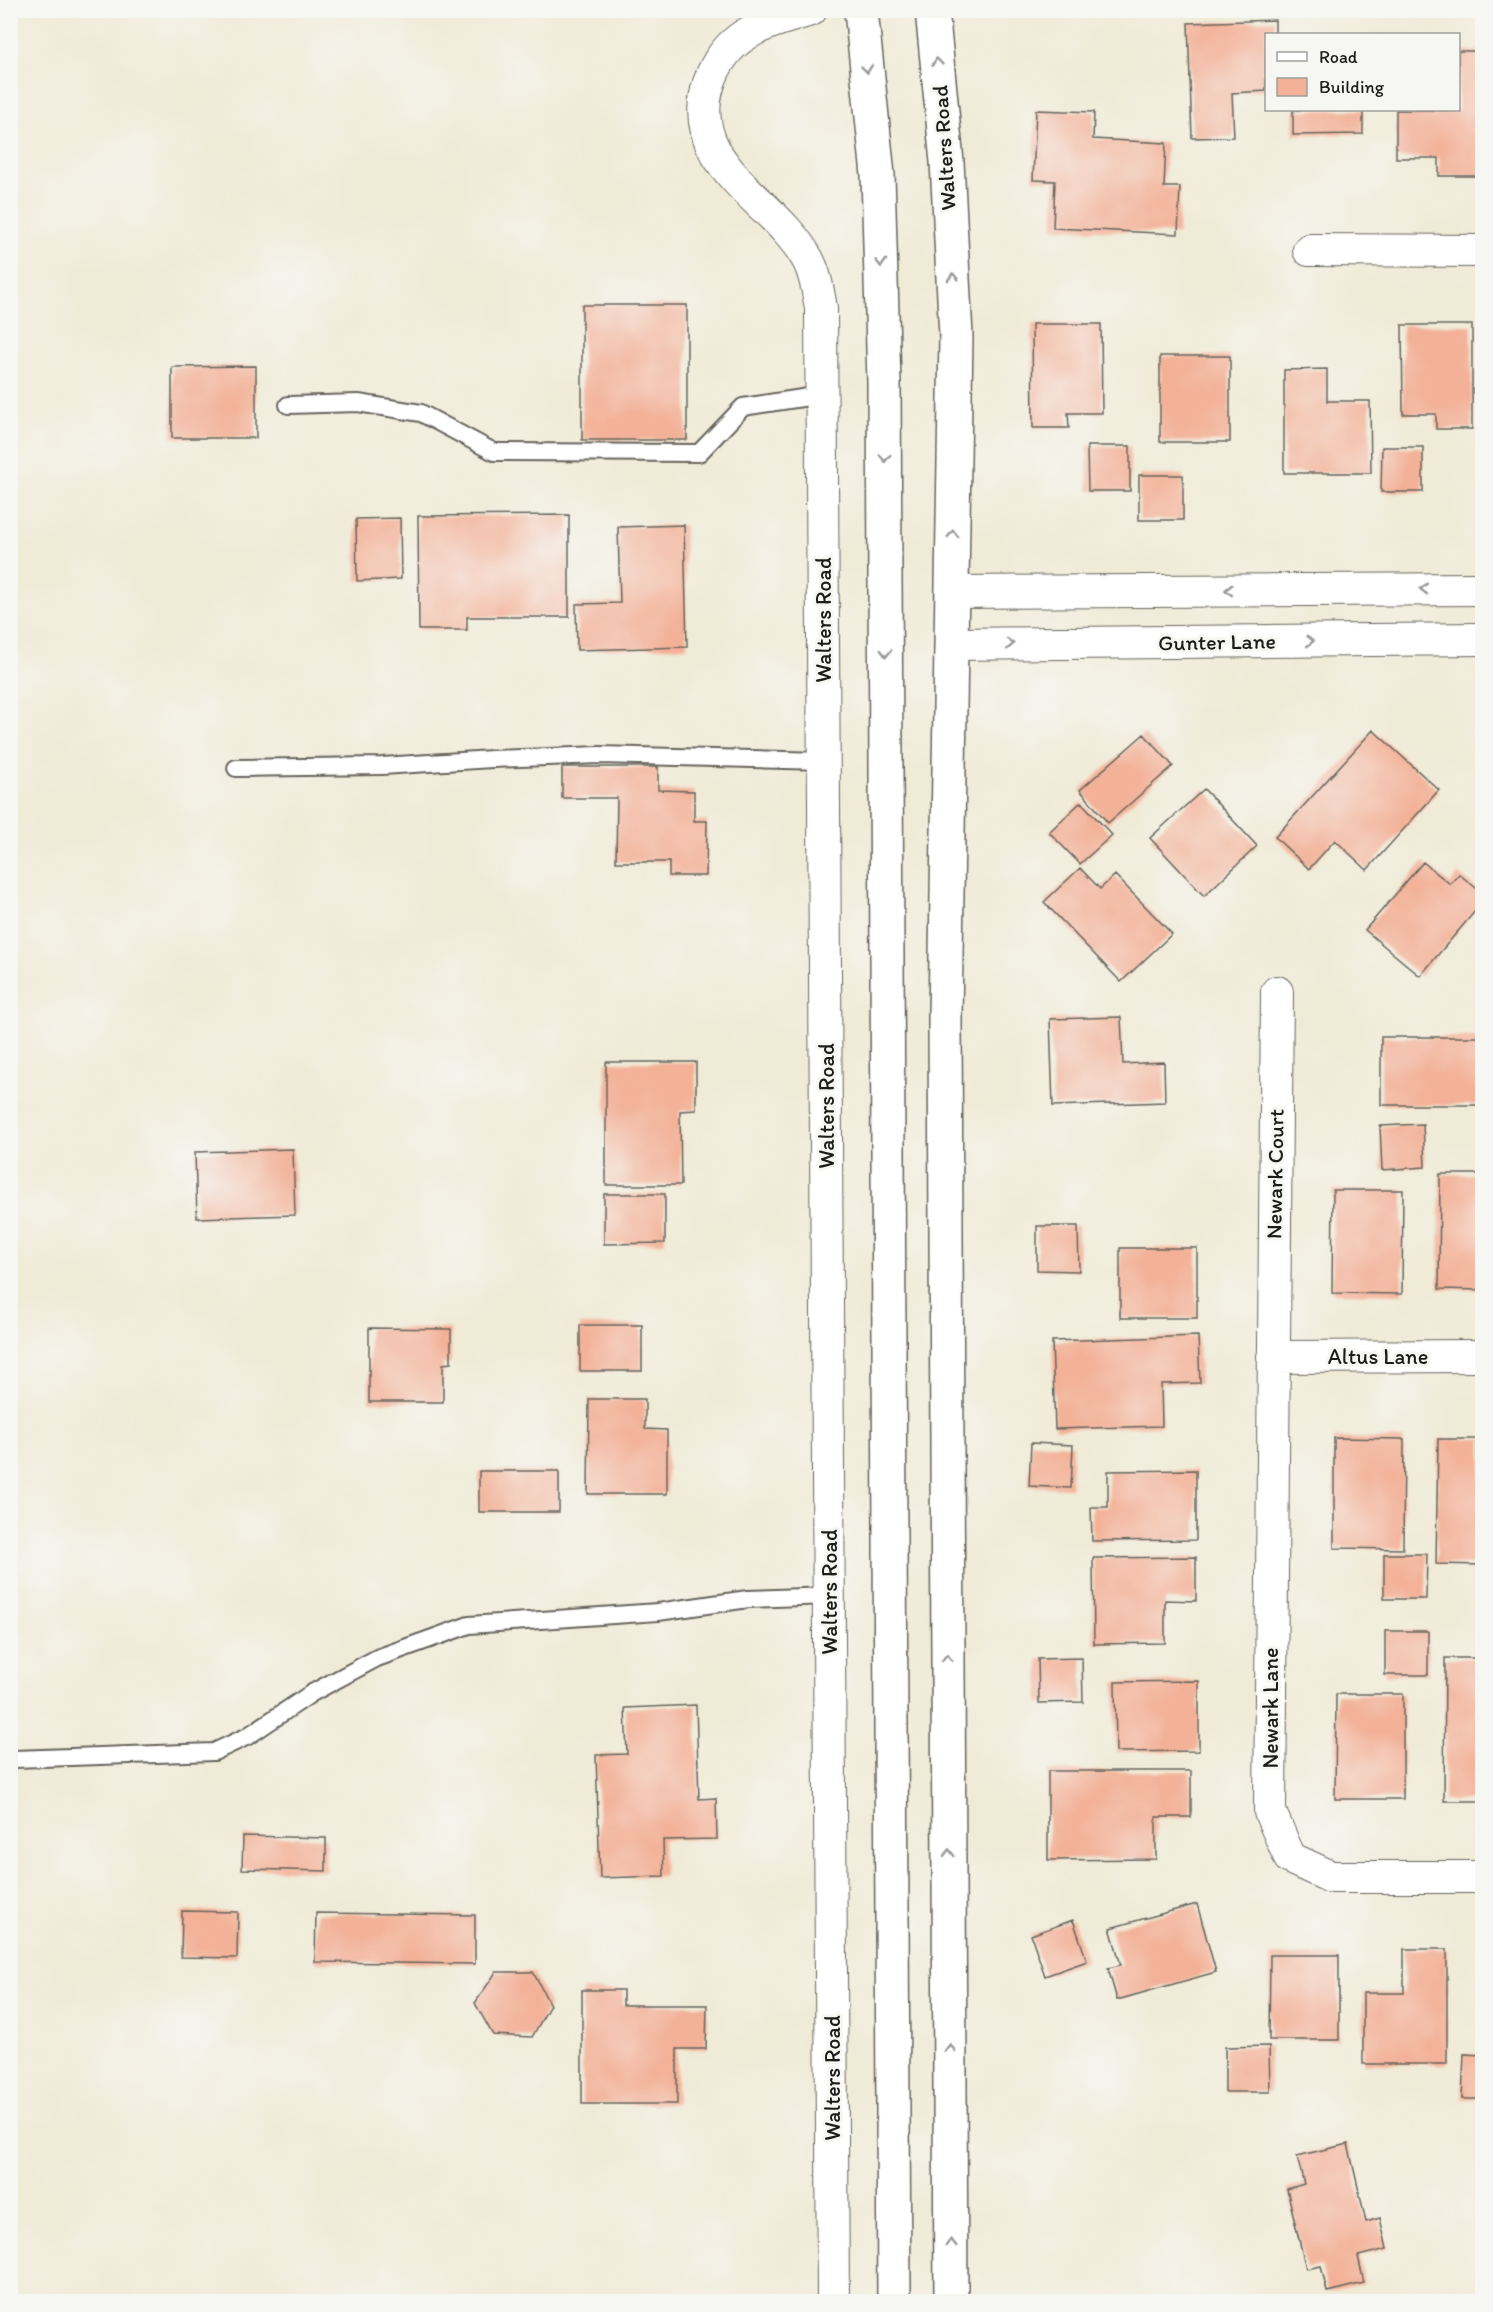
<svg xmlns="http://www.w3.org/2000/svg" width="1493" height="2312" font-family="Itim,sans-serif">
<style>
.building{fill:#f3b197}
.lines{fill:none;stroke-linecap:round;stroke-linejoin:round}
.service-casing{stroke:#66645d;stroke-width:20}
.minor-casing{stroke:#66645d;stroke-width:34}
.primary-casing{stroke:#66645d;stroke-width:36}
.service{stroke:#fff;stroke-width:16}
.minor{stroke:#fff;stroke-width:32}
.primary{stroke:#fff;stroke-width:33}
.oneway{stroke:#999}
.labels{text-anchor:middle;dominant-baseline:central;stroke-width:6;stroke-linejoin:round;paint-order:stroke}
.street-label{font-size:22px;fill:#1c1c1c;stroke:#f6f6f2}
</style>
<rect width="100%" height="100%" fill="#f6f6f2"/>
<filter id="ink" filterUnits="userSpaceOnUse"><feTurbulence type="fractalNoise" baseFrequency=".0167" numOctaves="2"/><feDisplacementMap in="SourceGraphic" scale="12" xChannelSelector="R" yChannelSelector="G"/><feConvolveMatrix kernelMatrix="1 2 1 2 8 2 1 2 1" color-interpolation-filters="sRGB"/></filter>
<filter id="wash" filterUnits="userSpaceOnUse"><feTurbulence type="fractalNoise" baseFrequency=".008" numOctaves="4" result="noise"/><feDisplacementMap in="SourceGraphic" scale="24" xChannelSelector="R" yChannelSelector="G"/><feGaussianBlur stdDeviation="1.35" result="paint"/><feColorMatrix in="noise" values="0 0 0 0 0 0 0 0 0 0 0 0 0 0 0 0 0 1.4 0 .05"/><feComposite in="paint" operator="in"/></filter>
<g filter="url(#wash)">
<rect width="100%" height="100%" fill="#f0ebd7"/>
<g id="blocks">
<!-- building -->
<path class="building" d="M1275,20V34H1266V91L1232,93L1234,137L1192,138L1188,23Z
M1458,51H1482V176H1439V158H1396V110H1458Z
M1036,110L1094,112L1093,139L1166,143L1164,187H1180L1178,234L1053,228L1055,181L1033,180Z
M1293,110H1363V134L1293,135Z
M582,305H687V440H582Z
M1032,324H1101L1102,413H1068L1069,428H1033Z
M1402,325H1472V429H1436V414H1403Z
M1160,356H1230V442H1160Z
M256,366V438H172V367Z
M1327,369V401H1370L1371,473H1284V370Z
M1087,446H1130V491H1088Z
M1382,447H1423V492H1381Z
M1139,475H1183V520H1139Z
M569,515V617H467V630H419L418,516Z
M400,518L401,579L357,581L356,519Z
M684,525L687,647L577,650L576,604L620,603L618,527Z
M1373,730L1439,790L1367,870L1335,840L1309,869L1275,837Z
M1144,734L1173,766L1108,823L1080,790Z
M562,767H658V790L694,791V821H707L706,876H669V862H616L617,798H562Z
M1204,789L1257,846L1204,896L1150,838Z
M1081,802L1112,835L1080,864L1049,832Z
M1423,862L1450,884L1459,874L1482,893V903L1420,976L1365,930Z
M1080,868L1100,889L1115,875L1172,934L1121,982L1044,902Z
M1121,1017L1123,1064L1164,1062L1165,1102L1053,1106L1050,1019Z
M1381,1037H1482V1105H1381Z
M606,1062H696V1110L680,1111L681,1185H606Z
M1423,1124L1425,1167L1382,1170L1380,1126Z
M293,1149L295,1215L197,1218L195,1152Z
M1440,1174H1482V1290L1439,1289Z
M1333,1190H1403L1402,1294L1332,1293Z
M604,1194H665V1243L604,1244Z
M1037,1226H1078L1079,1271L1037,1270Z
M1120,1248H1197V1318H1120Z
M580,1325H642V1371H580Z
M369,1328L451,1329V1363L443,1364V1402H369Z
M1198,1336L1200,1383L1161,1384L1162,1426L1055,1429L1052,1341Z
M589,1399H645V1429L667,1430V1494H588Z
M1334,1438L1404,1439L1403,1549L1334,1548Z
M1438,1439H1482V1565L1436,1564Z
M1031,1443L1073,1445L1071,1488L1029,1486Z
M1196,1470V1540L1092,1541L1091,1507H1108V1471Z
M479,1471H559V1512H479Z
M1384,1554H1427L1426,1599H1384Z
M1196,1557V1601L1165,1600V1643L1094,1644L1093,1558Z
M1385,1631H1428V1675H1385Z
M1082,1658L1083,1702L1039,1703L1038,1659Z
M1445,1658H1482V1801H1444Z
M1199,1681V1751L1116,1752L1115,1682Z
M1336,1694H1403V1799H1335Z
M696,1705L699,1799L716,1798L717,1839L663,1840L664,1876L600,1878L596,1755L627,1754L625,1708Z
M1048,1771H1191V1817H1156V1859L1048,1860Z
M243,1836L326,1838V1871L242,1869Z
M1197,1904L1216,1972L1117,2000L1108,1968L1121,1965L1110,1928Z
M182,1911L238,1912L237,1958L181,1957Z
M316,1913L475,1915V1964L315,1962Z
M1073,1920L1087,1961L1045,1976L1031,1935Z
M1404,1949H1447V2064H1363V1993H1404Z
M1270,1955H1339V2040H1269Z
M496,1972H533L550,2005L532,2037L493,2035L475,2003Z
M582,1990H623V2005H707L706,2049H677V2104H582Z
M1269,2046L1270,2092H1225V2047Z
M1464,2054L1482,2055V2099H1462Z
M1348,2144L1366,2222L1380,2218L1387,2249L1358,2256L1364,2283L1327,2292L1321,2266L1306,2269L1287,2189L1304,2184L1297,2156Z"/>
</g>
</g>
<g filter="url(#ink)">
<use href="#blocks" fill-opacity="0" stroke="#66645d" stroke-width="1.5"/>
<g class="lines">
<!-- service casing -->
<g class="service-casing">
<path id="service" d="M288,405L358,403L421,413L494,452L699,453L743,407L822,395
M236,768L382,766L492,759L600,755L824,761
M14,1759L214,1752L248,1736L312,1693L377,1658L469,1625L658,1612L748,1599L829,1596"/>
</g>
<!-- minor casing -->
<g class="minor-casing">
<path id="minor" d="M811,10C764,24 726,32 709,83C682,165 775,199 808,260C816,275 818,292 821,308L833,2302
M1309,250L1482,251
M953,592L1482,589
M951,644L1482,639
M1277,992L1270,1812L1290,1858L1331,1877H1482
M1273,1357L1482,1356"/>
</g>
<!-- primary casing -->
<g class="primary-casing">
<path id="primary" d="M861,10L878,175L884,383L894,2302
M932,10L947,162L956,336L945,1018L951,2302"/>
</g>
<!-- service -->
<use href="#service" class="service"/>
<!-- minor -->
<use href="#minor" class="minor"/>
<!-- primary -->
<use href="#primary" class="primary"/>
</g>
<!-- one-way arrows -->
<defs><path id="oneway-chevron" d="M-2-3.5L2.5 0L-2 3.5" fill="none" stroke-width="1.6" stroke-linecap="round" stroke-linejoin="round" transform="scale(1.5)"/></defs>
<g class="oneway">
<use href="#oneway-chevron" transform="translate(937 62) rotate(-96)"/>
<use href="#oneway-chevron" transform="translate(867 69) rotate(84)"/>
<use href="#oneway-chevron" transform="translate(881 263) rotate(88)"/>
<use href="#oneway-chevron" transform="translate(953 277) rotate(-93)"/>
<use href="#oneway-chevron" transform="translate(885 458) rotate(90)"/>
<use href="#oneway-chevron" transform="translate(953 534) rotate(-89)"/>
<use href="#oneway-chevron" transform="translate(1424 589) rotate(180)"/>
<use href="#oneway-chevron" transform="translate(1229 590) rotate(180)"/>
<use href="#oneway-chevron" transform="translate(1310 641) rotate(-1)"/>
<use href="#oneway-chevron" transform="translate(1010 644) rotate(-1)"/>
<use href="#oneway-chevron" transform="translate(886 653) rotate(90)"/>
<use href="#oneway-chevron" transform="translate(947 1658) rotate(-90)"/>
<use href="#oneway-chevron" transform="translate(949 1853) rotate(-90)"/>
<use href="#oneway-chevron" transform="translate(950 2048) rotate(-90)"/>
<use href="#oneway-chevron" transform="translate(951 2243) rotate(-90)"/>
</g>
</g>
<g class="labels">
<!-- street labels -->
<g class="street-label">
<text transform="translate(944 148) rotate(-94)">Walters Road</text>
<text transform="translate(823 620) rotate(-90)">Walters Road</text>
<text transform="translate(1217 642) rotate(-1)">Gunter Lane</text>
<text transform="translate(826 1106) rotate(-90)">Walters Road</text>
<text transform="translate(1275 1174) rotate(-89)">Newark Court</text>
<text x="1378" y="1356">Altus Lane</text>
<text transform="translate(829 1592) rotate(-90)">Walters Road</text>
<text transform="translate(1270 1708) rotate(-90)">Newark Lane</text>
<text transform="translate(832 2078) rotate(-90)">Walters Road</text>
</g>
</g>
<!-- margin -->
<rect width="1493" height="2312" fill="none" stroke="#f6f6f2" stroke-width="36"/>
<!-- legend -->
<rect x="1265" y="33" width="195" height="78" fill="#f6f6f2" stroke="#9f9f9c" stroke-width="1.5"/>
<rect x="1277" y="52" width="30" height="9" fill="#ffffff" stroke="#9f9f9c" stroke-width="1.5"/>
<text x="1319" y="63" font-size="18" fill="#1c1c1c">Road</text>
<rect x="1277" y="78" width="30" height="18" fill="#f3b197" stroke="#9f9f9c" stroke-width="1.5"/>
<text x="1319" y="93" font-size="18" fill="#1c1c1c">Building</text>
</svg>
